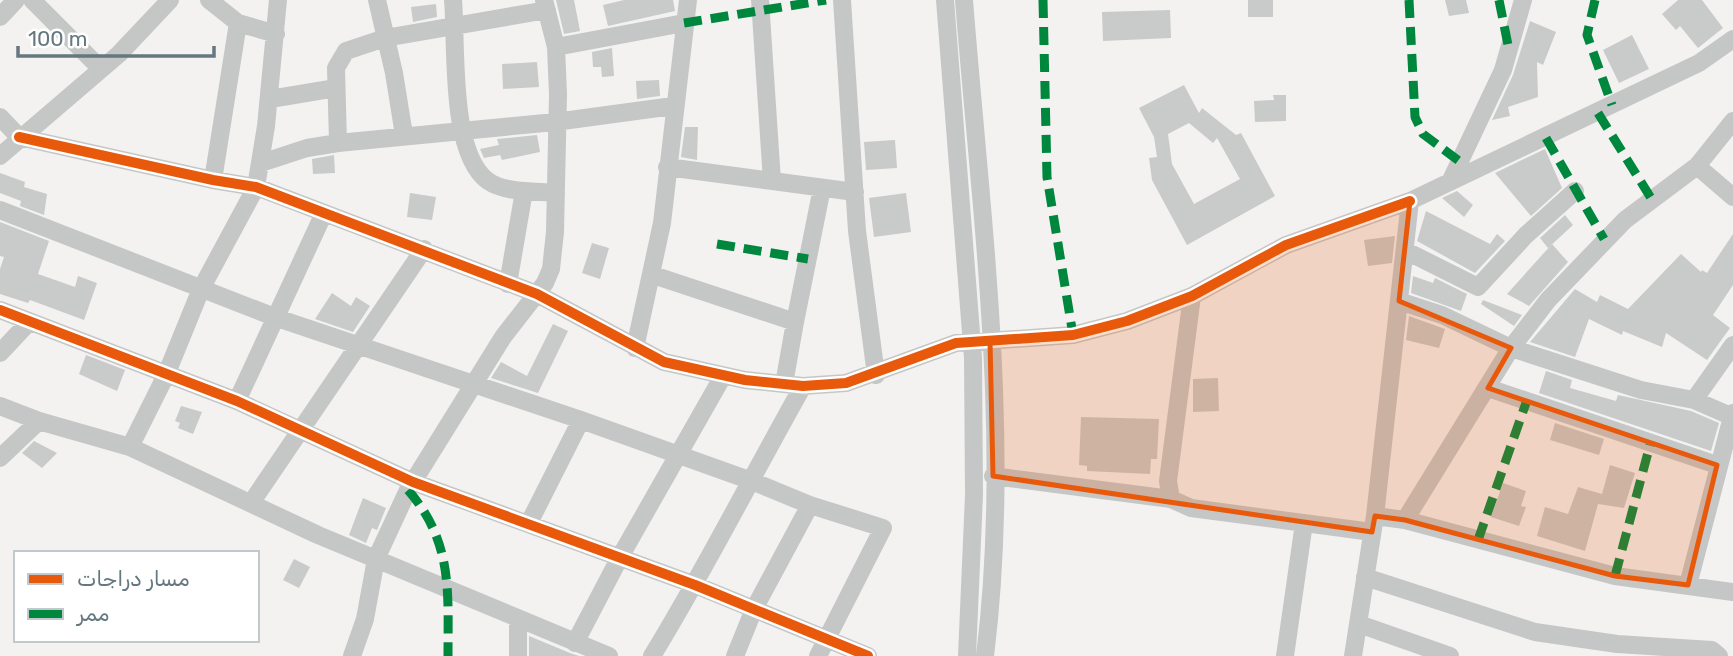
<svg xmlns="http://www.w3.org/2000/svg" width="1733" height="656" font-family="Rubik,Vazirmatn,sans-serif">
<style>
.building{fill:#c9caca;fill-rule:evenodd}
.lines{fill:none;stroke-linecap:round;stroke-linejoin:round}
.minor{stroke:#c5c7c7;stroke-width:18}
.quiet{stroke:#00873e;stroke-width:9;stroke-dasharray:18 9;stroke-linecap:butt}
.cycleway-casing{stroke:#fff;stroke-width:15}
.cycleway{stroke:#e8590c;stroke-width:10}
.marked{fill:#e8590c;fill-opacity:0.2;stroke:#e8590c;stroke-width:5;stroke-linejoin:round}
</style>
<rect width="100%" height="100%" fill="#f3f2f1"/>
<!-- building -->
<path class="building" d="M556,0H574L580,31L564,34Z
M624,0H673L675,11L608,26L603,5Z
M1248,0H1273V17H1248Z
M1445,0H1466L1469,13L1449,16Z
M1678,0H1702L1723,28L1698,48L1680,26L1676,30L1662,14Z
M436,4L437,17L413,22L411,7Z
M1170,10L1171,38L1103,41L1102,12Z
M1530,21L1556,32L1543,65L1537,62L1538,97L1508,107L1510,116L1492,120L1513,75Z
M1632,35L1649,69L1619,83L1603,50Z
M612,48L614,76L602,77L601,67H593L592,52Z
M537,62L539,87L503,89L502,64Z
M659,80L660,96L637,99L636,81Z
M1184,85L1199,113L1202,108L1236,135L1241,133L1275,196L1187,245L1152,180L1149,158L1157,157L1154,137L1139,108ZM1189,123L1213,143L1217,138L1240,179L1194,204L1172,164L1168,134Z
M1273,95H1286V121L1255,122L1254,101L1274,100Z
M685,127H698L697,160L681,157Z
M537,135L540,152L502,160L500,155L484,158L480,149L499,145L497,139Z
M895,140L897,168L866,170L864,142Z
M1545,149L1562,188L1531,216L1495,173Z
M334,155L335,173L313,174L312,159Z
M0,173L25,182L24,187L47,194L44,215L20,206L21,201L0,193Z
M1457,191L1473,205L1464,217L1442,198Z
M410,193L436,197L432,220L407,217Z
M906,193L911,232L874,237L869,198Z
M1426,211L1490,244L1497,234L1505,241L1475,273L1417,241Z
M1565,215L1573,225L1548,248L1540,238Z
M0,222L49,241L38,274L75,287L78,276L97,283L84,320L30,300L28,303L0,294V269L4,257L0,256Z
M1733,234V285L1713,315L1730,328L1707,360L1666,333L1662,347L1623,331L1622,335L1589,319L1575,357L1530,342L1575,289L1597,302L1600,295L1628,309L1681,254L1701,272L1702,270L1707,273Z
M1395,236L1392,263L1368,266L1364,240Z
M592,243L609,248L600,279L582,273Z
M1552,244L1568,262L1529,306L1507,294Z
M1413,276L1433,283L1435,278L1467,294L1461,311L1411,293Z
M332,293L351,306L356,297L370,306L353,332L315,319Z
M1483,300L1522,315L1514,326L1481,304Z
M1409,316L1445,329L1439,348L1406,340Z
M553,324L568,331L538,393L491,378L501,362L527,376Z
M86,355L125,370L117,391L79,374Z
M1546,371L1572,380L1570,388L1616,401L1618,395L1691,411L1719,423L1711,451L1539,393Z
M1218,378L1219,411L1193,412V379Z
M181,406L202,412L193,434L178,428L180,423L175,421Z
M1081,417L1159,419L1157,459H1151L1150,474L1087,471V466L1079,465Z
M1555,423L1604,439L1599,455L1550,440Z
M34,441L57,453L42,468L22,453Z
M1610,465L1635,473L1624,508L1598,504L1585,551L1537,536L1545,507L1568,514L1578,487L1602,494Z
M1503,483L1526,491L1521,506L1526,507L1519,526L1491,517Z
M363,498L386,508L377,530L372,528L366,543L349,535Z
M294,559L310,567L299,588L283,580Z
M529,636L570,653L579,656H529Z"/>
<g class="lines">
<!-- minor -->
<path class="minor" d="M32,0L101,69
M209,0L238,23L276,34
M377,0L394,73L404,135
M453,0C457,45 449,153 488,181C505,193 536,191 556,193
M760,0L772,181
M842,0L857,231L876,375
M945,0L973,358L974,495L967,656
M964,0C981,217 1012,439 985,656
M0,17L16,0
M556,47L684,23
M270,99L336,88
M0,117L19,137L213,180L256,187L537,294L664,362L745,380L803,386L846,383L956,343L1073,335L1127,321L1192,296L1286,245L1410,201
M338,143L336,68L346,51L385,38L547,10
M0,156L119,54L170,0
M261,163L307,148L338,143L555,122L673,106
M1697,166L1733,197
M667,167L855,192
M213,180L238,23
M1451,180L1503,70L1523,0
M0,210L277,318L581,420L749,480L810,505L883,528L818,656
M1406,251L1478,287L1526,235L1575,191
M653,275L795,322L784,384
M508,284L524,191
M1399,301L1442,315L1511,348L1641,390L1694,400L1733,417
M0,310L237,401L413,482L695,585L868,656
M795,322L822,188
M635,348L662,223L688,0
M0,353L29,322
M1488,388L1717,465
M1694,400L1733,345
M237,401L324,213
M0,406L39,421L130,447L318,535L609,656
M130,447L166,375L201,289L256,187L266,126L278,0
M0,458L39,421
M993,476L1171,499L1191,508L1372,532
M1171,499L1168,481L1192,296
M251,503L424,249
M1375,516L1405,520L1615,576L1733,592
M1405,520L1511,348L1548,300L1625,220L1697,166L1733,121
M529,523L581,420
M1365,577L1535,632L1617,644L1712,650L1719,656
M1688,585L1733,413
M518,621V656
M1359,624L1450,656
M575,643L620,557L723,376
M352,656L365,619L376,559L408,490L503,337L545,283L551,269L555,232L558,94L556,47L544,0
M652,656C706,568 752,476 803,386
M735,656L754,609L810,505
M1285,656L1304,523
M1353,656L1375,516L1410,201L1699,63L1733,39"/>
<!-- quiet -->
<path class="quiet" d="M1043,0L1047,177L1073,335
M1409,0L1415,117L1423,134L1459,161
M1499,0L1509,50
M1595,0L1587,35L1612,105
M684,23L826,0
M1598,113L1651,198
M1546,138L1604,239
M717,244L808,259
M408,490C453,542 448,591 448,656
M1478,540L1526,403
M1615,576L1650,445"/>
<!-- cycleway casing -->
<g class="cycleway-casing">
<path id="cycleway" d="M19,137L213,180L256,187L537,294L664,362L745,380L803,386L846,383L956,343L1073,335L1127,321L1192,296L1286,245L1410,201
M0,310L237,401L413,482L695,585L868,656"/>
</g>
<!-- cycleway -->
<use href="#cycleway" class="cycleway"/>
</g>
<!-- marked area -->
<path class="marked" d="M1410,201L1399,301L1511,348L1488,388L1717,465L1688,585L1615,576L1405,520L1375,516L1372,532L993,476L990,341L1073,335L1127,321L1192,296L1286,245Z"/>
<!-- legend -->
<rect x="14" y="551" width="245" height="91" fill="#ffffff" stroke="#c1c9cc" stroke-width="2"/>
<rect x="28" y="574" width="35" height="10" fill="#e8590c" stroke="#c1c9cc" stroke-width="2"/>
<text x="77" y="586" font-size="21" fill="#65777f">مسار دراجات</text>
<rect x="28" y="609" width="35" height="10" fill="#00873e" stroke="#c1c9cc" stroke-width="2"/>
<text x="77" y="621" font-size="21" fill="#65777f">ممر</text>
<!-- scale -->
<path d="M18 46v10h196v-10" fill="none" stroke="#65777f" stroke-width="3.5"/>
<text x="28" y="46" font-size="21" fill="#65777f" stroke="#ffffff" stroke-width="5" paint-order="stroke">100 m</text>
</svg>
